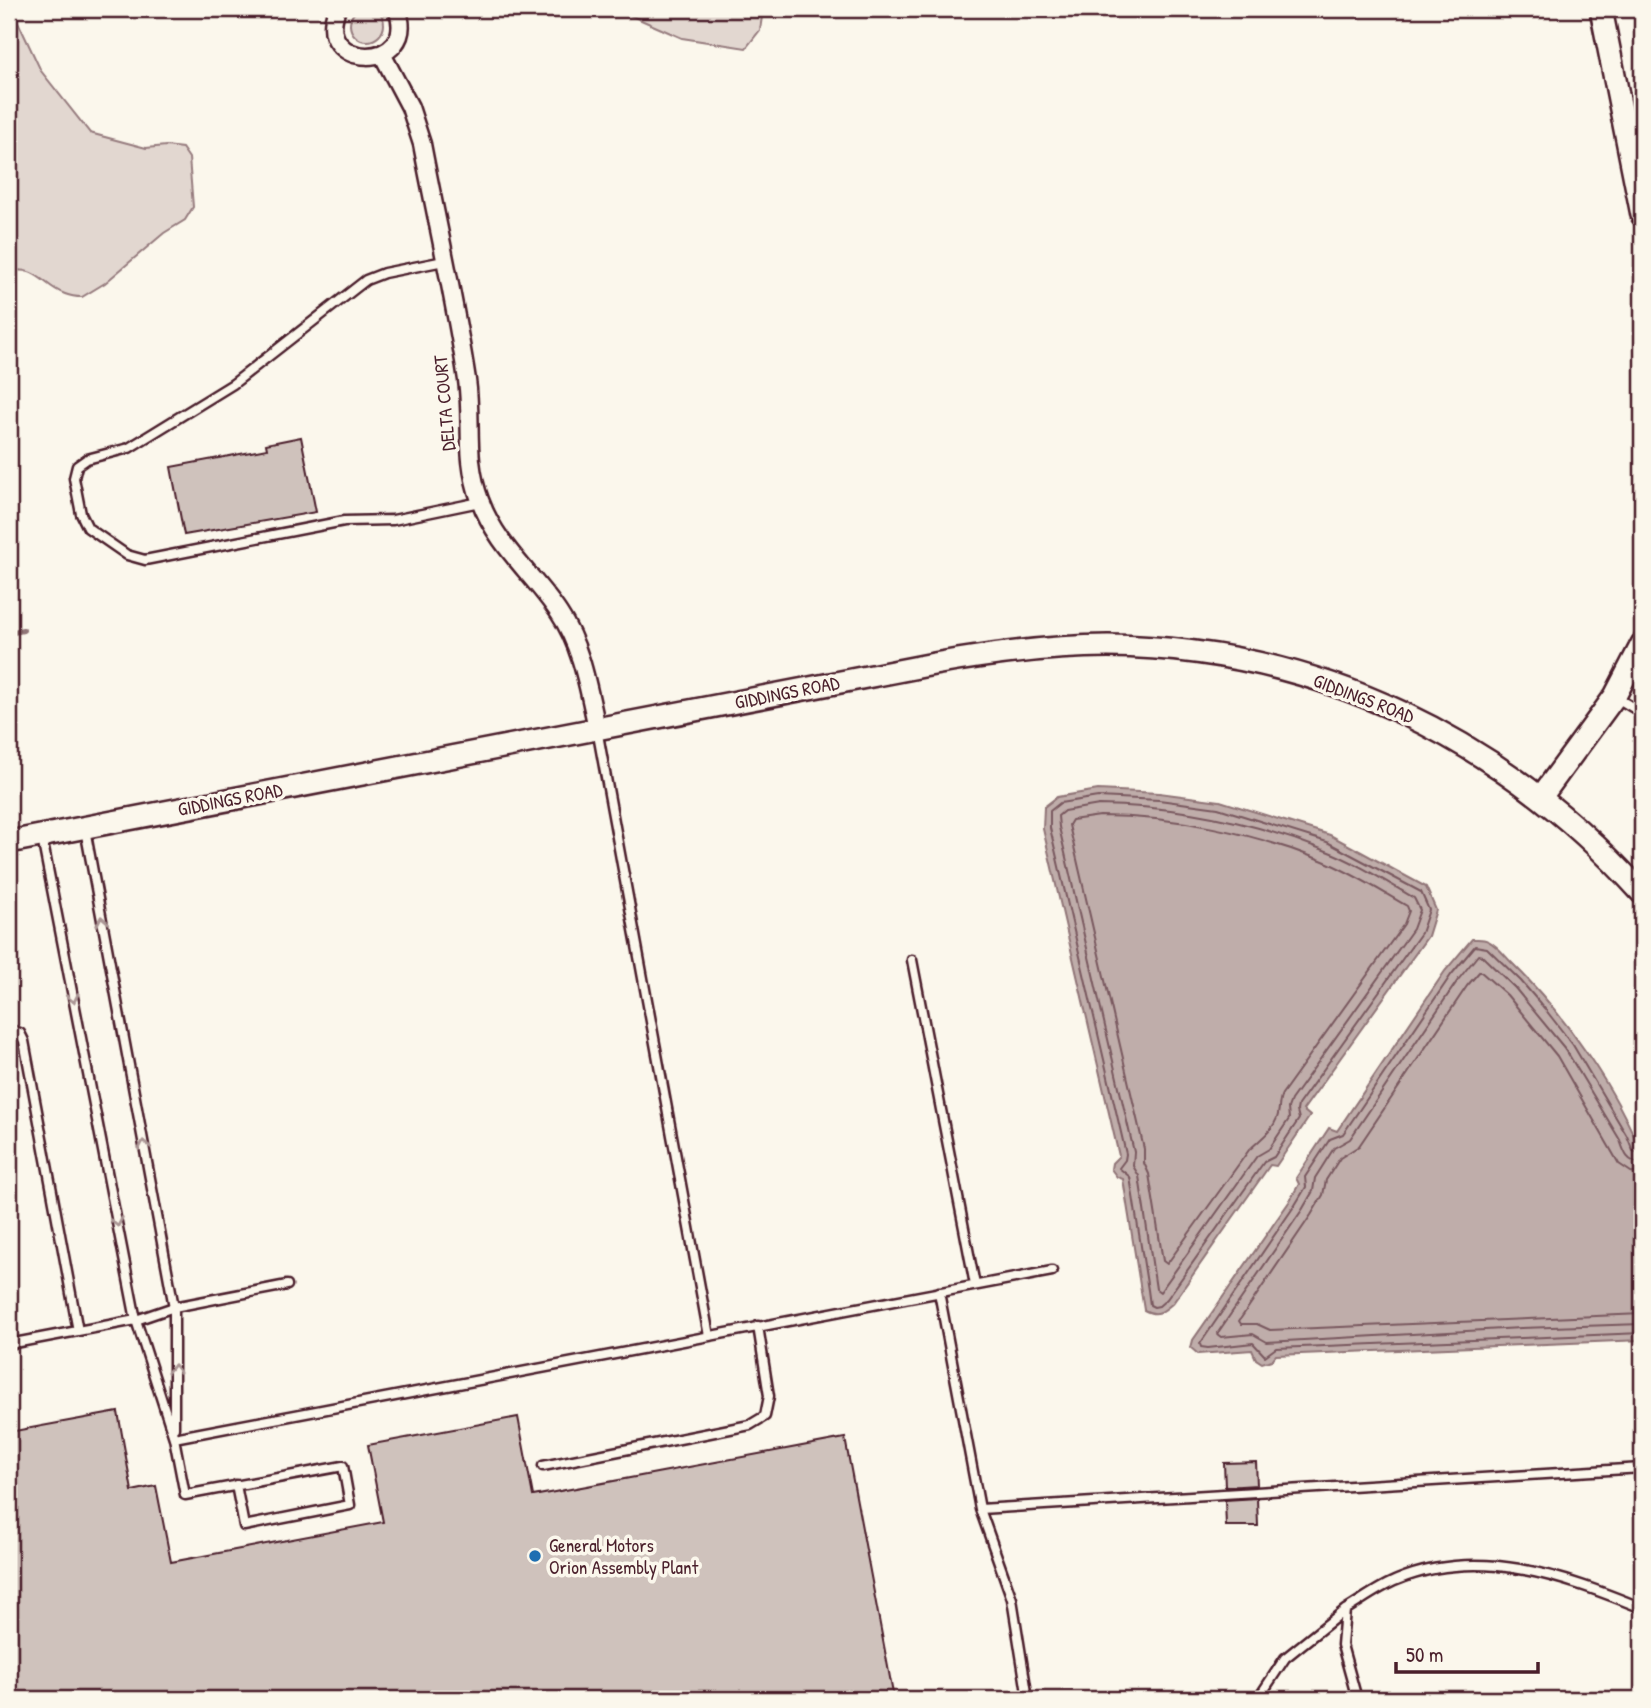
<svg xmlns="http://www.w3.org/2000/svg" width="1651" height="1708" font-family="'Patrick Hand',sans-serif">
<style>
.green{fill:#e2d7d0;stroke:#967b7e;stroke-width:2}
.water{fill:#bfadaa;stroke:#907477;stroke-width:2}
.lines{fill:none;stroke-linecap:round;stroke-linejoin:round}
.shore{stroke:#79585e;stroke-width:2}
.stream{stroke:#907477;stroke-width:6}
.building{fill:#cfc2bc;stroke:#4a1f2b;stroke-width:2}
.lane-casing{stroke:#4a1f2b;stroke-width:13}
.street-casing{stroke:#4a1f2b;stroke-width:21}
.secondary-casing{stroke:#4a1f2b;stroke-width:26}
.lane{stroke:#fbf7ec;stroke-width:8}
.street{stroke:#fbf7ec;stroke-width:16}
.secondary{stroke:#fbf7ec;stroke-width:21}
.oneway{stroke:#ab9695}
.poi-dot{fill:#1f6fb2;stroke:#fbf7ec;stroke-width:2.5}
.labels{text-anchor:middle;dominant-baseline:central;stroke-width:7;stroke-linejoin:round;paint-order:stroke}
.street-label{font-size:19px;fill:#4a1f2b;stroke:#fbf7ec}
.poi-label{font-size:19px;fill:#4a1f2b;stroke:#fbf7ec;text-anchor:start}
</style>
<rect width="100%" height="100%" fill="#fbf7ec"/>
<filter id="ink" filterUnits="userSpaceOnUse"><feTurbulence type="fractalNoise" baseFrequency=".0143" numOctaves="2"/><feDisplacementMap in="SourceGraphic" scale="14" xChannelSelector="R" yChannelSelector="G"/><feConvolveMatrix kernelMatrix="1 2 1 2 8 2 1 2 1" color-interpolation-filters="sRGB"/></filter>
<g filter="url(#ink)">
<!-- green -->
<path class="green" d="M350 24a17 17 0 1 1 34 0a17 17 0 1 1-34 0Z
M9,9H12L41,71L90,133L146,148L166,146L182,148L189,158L193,207L185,220L164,233L105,283L82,297C77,297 70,296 65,294C43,286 38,266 9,271Z
M616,9H763V10L760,30L746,48L682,38Z"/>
<!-- water -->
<path class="water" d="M1098,790L1159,793L1220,801L1330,835L1426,887L1436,910L1428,936L1303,1110L1310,1116L1276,1166L1270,1165L1173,1303C1163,1312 1157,1317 1144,1310L1123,1179L1117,1177L1111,1169L1112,1163L1119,1156L1043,829L1044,807L1057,797Z
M1472,939C1478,939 1483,938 1488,941C1497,945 1505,956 1512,963C1564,1014 1616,1088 1642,1155V1340L1276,1355L1272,1360L1262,1363L1256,1359L1252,1350L1198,1354L1191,1348L1193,1340L1289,1202L1299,1184L1296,1178L1329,1128L1337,1131L1445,971Z"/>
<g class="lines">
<!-- shore -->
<path class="shore" d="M1098,797L1159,800L1218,808L1327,842L1421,892L1429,910L1421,933L1298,1105L1297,1111L1299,1119L1274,1157L1264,1162L1167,1299L1159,1306L1154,1307L1150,1305L1148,1290L1130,1177L1119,1168L1125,1160L1126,1154L1050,828V811L1060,803Z
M1099,805C1176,806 1253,822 1324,850C1356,862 1385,881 1414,898L1420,910L1413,929L1291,1100L1288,1108L1289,1119L1269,1149L1257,1156L1160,1292L1156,1289L1139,1176L1133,1166L1134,1152L1059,827L1058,816L1064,811Z
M1100,816C1174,816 1253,833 1321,860C1351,872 1379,890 1407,906L1409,911L1404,924L1282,1094C1278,1102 1280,1110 1277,1118C1272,1132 1259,1140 1249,1150L1167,1264L1163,1261L1149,1174L1144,1163V1149L1069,825L1072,820Z
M1642,1154L1633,1151L1627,1136L1573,1045L1545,1009L1521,981L1487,948L1475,946L1451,975L1343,1134L1330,1139L1305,1177L1306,1187L1295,1205L1200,1344L1201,1347L1208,1348L1253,1343L1265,1356L1276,1348L1642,1333
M1642,1163C1627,1163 1624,1152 1620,1140L1566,1050L1515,988L1482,956L1478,955L1458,980L1350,1139L1334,1148L1315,1178L1313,1191L1302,1210L1217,1334L1221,1337L1253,1334L1267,1342L1521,1328L1642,1324
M1642,1174L1631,1172L1619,1164L1557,1056L1507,995L1480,971L1467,986L1359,1146L1340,1158L1326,1180L1323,1195L1311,1215L1239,1321L1241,1324H1257L1270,1330L1642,1314"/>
<!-- stream -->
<path class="stream" d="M9,633L23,630"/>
</g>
<!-- building -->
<path class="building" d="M301,437L316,512L184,535L171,467L267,449L266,444Z
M118,1412L132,1491L156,1486L171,1562L383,1522L368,1445L518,1417L533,1496L845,1438L894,1699H9V1432Z
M1256,1462L1257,1485L1225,1487L1224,1463Z
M1257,1498L1258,1526H1226L1225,1500Z"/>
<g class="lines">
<!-- lane casing -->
<g class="lane-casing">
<path id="lane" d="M444,261L384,273L366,280L233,384L129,448L87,459L77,466L74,478L81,514L88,528L127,555L145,560L344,521L393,520L480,502
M1617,698L1642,713
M597,729L709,1336
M85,829L174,1307V1428
M42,838L136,1320L174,1438L185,1495L343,1466L350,1505L244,1526L236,1485
M912,960L975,1285
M9,1029L20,1033L24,1041L78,1331
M939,1292L980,1509L1012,1599L1028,1699
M9,1344L136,1320L174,1307L287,1285
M174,1438L1052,1271
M543,1466L750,1425L765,1416L769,1396L758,1326
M980,1509L1642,1468
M1258,1699L1285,1658L1345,1610
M1357,1699L1342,1645L1345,1610C1362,1600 1379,1587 1397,1580C1480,1546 1563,1576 1642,1608"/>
</g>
<!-- street casing -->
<g class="street-casing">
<path id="street" d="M337,9C312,71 421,72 397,9
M382,54L410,107L422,144C437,223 455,301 467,380C473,422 464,457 480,500C496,545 533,574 559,613C582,647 588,688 597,728"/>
</g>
<!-- secondary casing -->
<g class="secondary-casing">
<path id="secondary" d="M1601,9L1642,215
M1541,797L1615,696L1642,644
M9,842L934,664C991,654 1049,646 1108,646C1318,648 1503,739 1642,893"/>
</g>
<!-- lane -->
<use href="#lane" class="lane"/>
<!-- street -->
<use href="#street" class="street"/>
<!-- secondary -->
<use href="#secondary" class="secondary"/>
</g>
<!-- one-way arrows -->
<defs><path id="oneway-chevron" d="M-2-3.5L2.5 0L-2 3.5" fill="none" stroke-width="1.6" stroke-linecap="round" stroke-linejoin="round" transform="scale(1.75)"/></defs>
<g class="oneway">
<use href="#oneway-chevron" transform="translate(102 921) rotate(-101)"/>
<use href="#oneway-chevron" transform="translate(73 998) rotate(79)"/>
<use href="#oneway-chevron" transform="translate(144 1145) rotate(-101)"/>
<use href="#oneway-chevron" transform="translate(117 1222) rotate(79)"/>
<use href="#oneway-chevron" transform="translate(174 1369) rotate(-90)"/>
</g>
</g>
<!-- markers -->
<circle class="poi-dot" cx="535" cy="1556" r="7"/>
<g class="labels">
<!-- street labels -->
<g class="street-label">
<text transform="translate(444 403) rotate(-95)">DELTA COURT</text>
<text transform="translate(787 692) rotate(-11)">GIDDINGS ROAD</text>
<text transform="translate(1364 698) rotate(21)">GIDDINGS ROAD</text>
<text transform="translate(230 799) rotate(-11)">GIDDINGS ROAD</text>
</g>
<!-- poi labels -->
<g class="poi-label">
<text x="549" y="1545">General Motors<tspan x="549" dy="22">Orion Assembly Plant</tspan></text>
</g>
</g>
<!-- margin -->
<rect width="1651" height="1708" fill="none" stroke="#fbf7ec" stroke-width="35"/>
<rect x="18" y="18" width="1616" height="1673" fill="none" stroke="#4a1f2b" stroke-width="2.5" filter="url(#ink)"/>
<!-- scale -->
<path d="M1396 1662v10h142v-10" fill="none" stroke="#4a1f2b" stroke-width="3.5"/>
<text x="1406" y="1662" font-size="21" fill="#4a1f2b" stroke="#fbf7ec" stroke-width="5" paint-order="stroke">50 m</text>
</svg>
